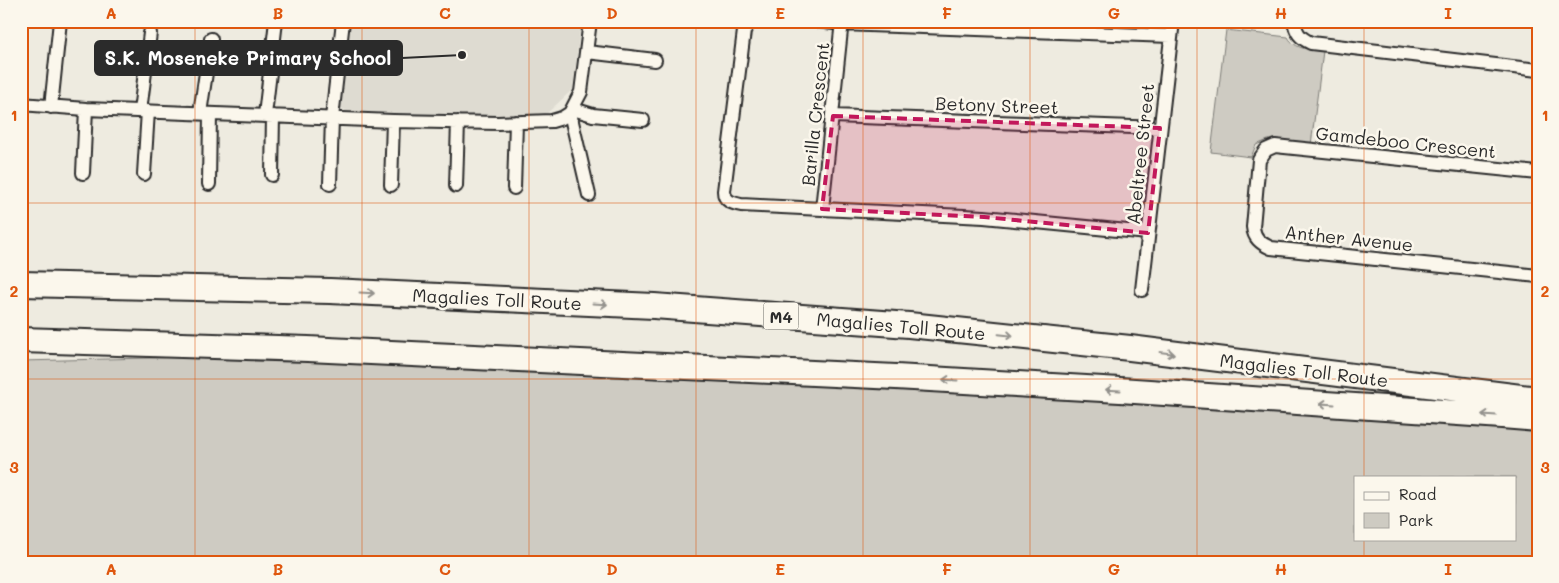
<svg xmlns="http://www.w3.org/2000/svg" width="1559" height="583" font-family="Mali,sans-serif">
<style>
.built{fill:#dedbd1}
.green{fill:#cecbc2;stroke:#7c7b76;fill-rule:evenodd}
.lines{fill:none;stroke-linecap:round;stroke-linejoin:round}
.street-casing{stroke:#2b2b2b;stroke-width:16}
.highway-casing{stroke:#2b2b2b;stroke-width:28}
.street{stroke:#fbf7ec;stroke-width:12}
.highway{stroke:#fbf7ec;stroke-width:24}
.oneway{stroke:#93918c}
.marked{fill:#c2185b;fill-opacity:0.2;stroke:#c2185b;stroke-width:4;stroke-dasharray:10 6;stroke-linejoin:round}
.grid{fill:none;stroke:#df570e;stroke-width:1;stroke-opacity:0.55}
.labels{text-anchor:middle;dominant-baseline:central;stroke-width:5;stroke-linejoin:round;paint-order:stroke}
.shield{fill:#fbf7ec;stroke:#696865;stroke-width:1}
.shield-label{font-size:16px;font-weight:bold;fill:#2b2b2b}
.street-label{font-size:18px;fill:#2b2b2b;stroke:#fbf7ec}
.leader{fill:none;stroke:#2b2b2b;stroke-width:2}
.callout-dot{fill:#2b2b2b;stroke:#fbf7ec;stroke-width:2}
.callout{fill:#2b2b2b;stroke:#2b2b2b;stroke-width:2}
.callout-label{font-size:19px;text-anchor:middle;font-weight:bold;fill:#fff}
.neatline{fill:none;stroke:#df570e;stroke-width:2}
.grid-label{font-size:16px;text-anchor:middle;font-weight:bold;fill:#df570e}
</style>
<rect width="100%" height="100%" fill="#eeebe0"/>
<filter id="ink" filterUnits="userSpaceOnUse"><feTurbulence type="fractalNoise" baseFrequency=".02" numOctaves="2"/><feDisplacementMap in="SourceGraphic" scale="10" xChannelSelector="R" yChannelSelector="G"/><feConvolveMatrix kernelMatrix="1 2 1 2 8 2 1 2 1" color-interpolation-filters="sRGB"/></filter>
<g filter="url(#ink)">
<!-- built -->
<path class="built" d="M351,21H581L573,89L542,118L348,112L341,108Z"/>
<!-- green -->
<path class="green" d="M1226,30L1288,37C1295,50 1310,49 1323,51L1311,145L1268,140L1256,145L1251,157L1211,152Z
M191,357L510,369L1188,403L1538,430V562H21V361ZM1355,477H1515V539H1355Z"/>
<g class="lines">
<!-- street casing -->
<g class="street-casing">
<path id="street" d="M750,21L744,31L724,191C724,201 732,203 741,205L984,217L1148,233
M818,21L842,24L1171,36
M1294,21C1296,33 1300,38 1311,43L1538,70
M587,52L655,60
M21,104L86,109L393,121L498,123L552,121L562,118L570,113L581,92L590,21
M51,107L60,21
M573,109L593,115L643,120
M140,111L150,33
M200,113L211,39
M570,113L589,195
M265,115L276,21
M833,116L1160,128
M83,173L86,109
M1538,173L1275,146L1266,150L1259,160L1253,227C1254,238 1260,243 1271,248L1538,276
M144,174L148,111
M272,175L273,116
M209,184L210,114
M330,184L332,118L343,21
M391,185L393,121
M456,186L458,122
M514,188L516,122
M822,209L842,21
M1142,290L1173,21"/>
</g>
<!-- highway casing -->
<g class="highway-casing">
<path id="highway" d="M21,284L330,291L654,306L909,325L1130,348L1538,399
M21,340L308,349L896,377L1120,390L1502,416L1538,419"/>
</g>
<!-- street -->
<use href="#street" class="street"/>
<!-- highway -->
<use href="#highway" class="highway"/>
</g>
<!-- one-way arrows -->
<defs><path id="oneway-shaft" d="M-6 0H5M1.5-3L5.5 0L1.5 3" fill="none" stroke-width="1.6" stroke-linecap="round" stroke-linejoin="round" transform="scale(1.25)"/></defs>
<g class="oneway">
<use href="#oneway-shaft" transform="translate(367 293) rotate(3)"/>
<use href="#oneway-shaft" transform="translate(600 304) rotate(3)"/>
<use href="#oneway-shaft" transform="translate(1006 335) rotate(6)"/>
<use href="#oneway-shaft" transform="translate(1167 353) rotate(7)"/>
<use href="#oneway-shaft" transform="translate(950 380) rotate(-177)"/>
<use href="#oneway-shaft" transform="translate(1113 390) rotate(-177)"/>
<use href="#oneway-shaft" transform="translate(1327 404) rotate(-176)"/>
<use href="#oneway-shaft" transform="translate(1489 415) rotate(-176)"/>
</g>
</g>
<!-- marked area -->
<path class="marked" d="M833,116L1160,128L1148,233L984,217L822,209Z"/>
<!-- grid -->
<path class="grid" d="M195,21V562M362,21V562M529,21V562M696,21V562M863,21V562M1030,21V562M1197,21V562M1364,21V477M21,203H1538M21,379H1538M1364,539V562"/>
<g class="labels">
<!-- shield labels -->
<rect class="shield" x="763.5" y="302.5" width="35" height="27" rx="4"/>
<g class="shield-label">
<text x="781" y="316">M4</text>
</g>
<!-- street labels -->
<g class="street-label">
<text transform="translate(997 105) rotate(2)">Betony Street</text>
<text transform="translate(815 114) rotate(-84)">Barilla Crescent</text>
<text transform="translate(1406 142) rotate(6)">Gamdeboo Crescent</text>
<text transform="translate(1140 154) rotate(-84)">Abeltree Street</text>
<text transform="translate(1349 238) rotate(6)">Anther Avenue</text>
<text transform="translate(497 299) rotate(3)">Magalies Toll Route</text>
<text transform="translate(901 326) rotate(5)">Magalies Toll Route</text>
<text transform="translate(1304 370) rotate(7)">Magalies Toll Route</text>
</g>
</g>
<!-- callouts -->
<path class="leader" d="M462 55L402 58"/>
<circle class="callout-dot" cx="462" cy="55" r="5"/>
<rect class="callout" x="95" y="41" width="307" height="34" rx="5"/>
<g class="callout-label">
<text x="248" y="65">S.K. Moseneke Primary School</text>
</g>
<!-- margin -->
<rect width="1559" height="583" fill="none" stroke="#fbf7ec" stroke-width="55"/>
<!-- legend -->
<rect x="1354" y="476" width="162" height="65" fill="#fbf7ec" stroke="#a8a59f"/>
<rect x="1364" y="492" width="25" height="8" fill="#fbf7ec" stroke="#a8a59f"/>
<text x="1399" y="500" font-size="15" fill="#2b2b2b">Road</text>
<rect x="1364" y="513" width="25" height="15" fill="#cecbc2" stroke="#a8a59f"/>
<text x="1399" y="526" font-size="15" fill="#2b2b2b">Park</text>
<rect x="28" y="28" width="1504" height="528" class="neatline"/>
<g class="grid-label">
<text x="111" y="19">A</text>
<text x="278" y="19">B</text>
<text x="445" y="19">C</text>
<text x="612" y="19">D</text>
<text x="780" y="19">E</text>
<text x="947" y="19">F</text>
<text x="1114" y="19">G</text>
<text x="1281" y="19">H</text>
<text x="1448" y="19">I</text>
<text x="14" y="121">1</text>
<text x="1545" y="121">1</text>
<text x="14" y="297">2</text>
<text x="1545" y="297">2</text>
<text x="14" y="473">3</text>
<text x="1545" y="473">3</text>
<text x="111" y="575">A</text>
<text x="278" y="575">B</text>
<text x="445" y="575">C</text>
<text x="612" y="575">D</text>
<text x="780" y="575">E</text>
<text x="947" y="575">F</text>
<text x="1114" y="575">G</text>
<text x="1281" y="575">H</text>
<text x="1448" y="575">I</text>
</g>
</svg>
